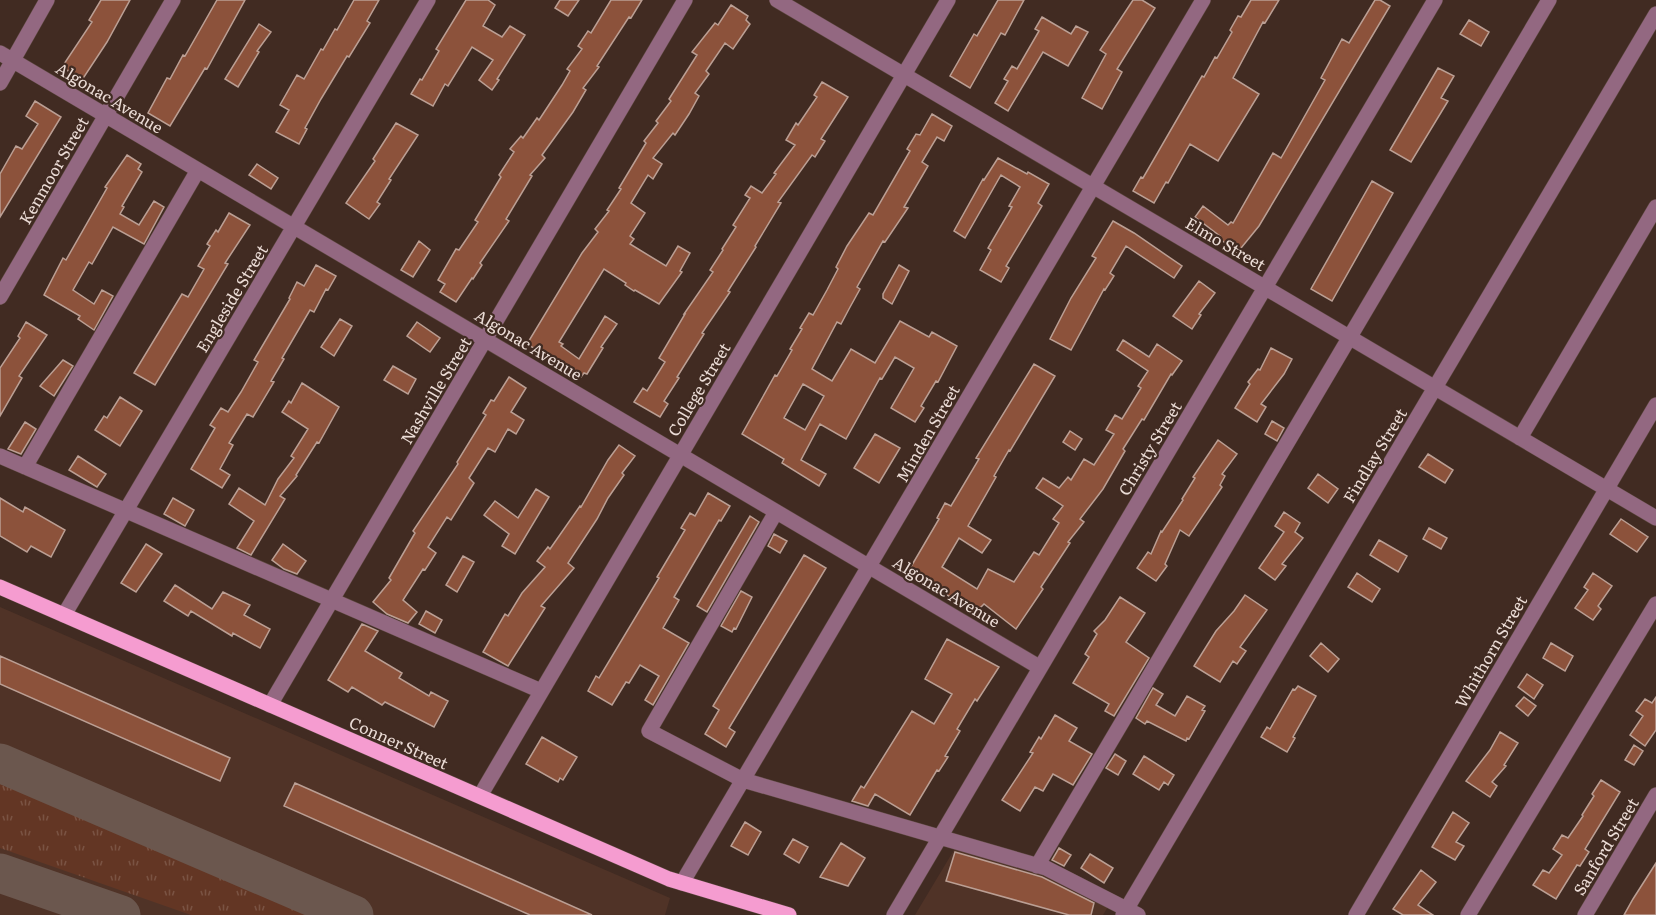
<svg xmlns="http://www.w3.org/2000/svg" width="1656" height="915" font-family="Literata,serif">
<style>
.built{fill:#503327}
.grass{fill:url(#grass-tufts)}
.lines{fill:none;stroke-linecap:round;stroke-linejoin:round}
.taxiway{stroke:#6b574e;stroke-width:39}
.building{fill:#8c523b;stroke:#bb9f94;stroke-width:1.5;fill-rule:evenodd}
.minor-casing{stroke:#5c473f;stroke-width:16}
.major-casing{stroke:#5c473f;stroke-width:16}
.minor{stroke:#936881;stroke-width:15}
.major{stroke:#f59cd0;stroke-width:15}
.labels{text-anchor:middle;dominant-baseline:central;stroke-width:4.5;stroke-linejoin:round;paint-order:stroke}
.street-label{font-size:16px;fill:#ecddd7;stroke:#412b22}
</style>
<defs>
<pattern id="grass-tufts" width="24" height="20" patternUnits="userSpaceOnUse" patternTransform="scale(1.5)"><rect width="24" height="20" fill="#633624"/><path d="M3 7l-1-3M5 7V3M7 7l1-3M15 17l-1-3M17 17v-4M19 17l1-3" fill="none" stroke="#7a5343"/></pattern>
</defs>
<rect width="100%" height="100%" fill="#412b22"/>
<!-- built -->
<path class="built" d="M0,607L670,898L665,915H0Z
M957,845L1044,871L1109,905L1103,915H915Z"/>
<!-- grass -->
<path class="grass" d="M0,780L314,915H191L0,848Z"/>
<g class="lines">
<!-- taxiway -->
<path class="taxiway" d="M0,763L354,915
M0,873L121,915"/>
</g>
<!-- building -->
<path class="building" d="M101,0H130L107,42L82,80L62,67L92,22L89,20Z
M217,0H245L207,69L205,68L170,126L148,113L167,78L170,79L183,55L185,56Z
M354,0H379L367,21L370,23L349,57L347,56L321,99L305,128L307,129L299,144L276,132L289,110L280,105L297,75L304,79L321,49L323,50L335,29L337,30Z
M466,0H488L495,5L483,26L502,37L510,26L525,35L497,79L499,80L492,90L479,80L493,60L472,47L448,86L445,84L433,106L411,94L420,79L422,80L439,51L436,49Z
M560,0H579L568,16L555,8Z
M611,0H642L631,18L629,17L597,66L599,67L583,88L586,90L573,112L542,155L545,158L530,175L532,176L506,219L509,221L480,263L482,265L473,279L472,278L456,302L440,292L445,284L438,280L456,249L459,250L478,222L475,220L501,177L499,175L514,152L510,149L521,136L523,138L537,118L539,120L562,85L570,71L567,69L582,49L578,46L588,31L591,33Z
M998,0H1024L1005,35L1001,33L970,88L950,76L974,34L977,36Z
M1133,0H1142L1155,8L1117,69L1122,72L1102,109L1082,98L1106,54L1100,50Z
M1251,0H1279L1265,23L1263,22L1233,78L1259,94L1218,161L1190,144L1168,183L1166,182L1154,203L1133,191L1141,177L1143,178L1202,76L1204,77L1215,57L1217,58L1232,32L1230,30L1238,16L1241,17Z
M1375,0H1380L1390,6L1259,226L1237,253L1218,237L1220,236L1195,217L1203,206L1228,225L1231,222L1233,223L1273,153L1281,158L1325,80L1321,78L1342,39L1349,43Z
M731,5L748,16L746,20L750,24L733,49L725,43L706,71L709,74L695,93L699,96L689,114L675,135L673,133L653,158L662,164L653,179L648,175L631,203L645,213L630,236L634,239L630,244L666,266L678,246L690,253L680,271L682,272L659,304L635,290L634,291L625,285L626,283L604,269L559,342L563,344L561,346L579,359L605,316L617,324L601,347L603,348L587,374L584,373L581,377L527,344L582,253L598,232L595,229L609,211L607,210L621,189L619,188L646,143L644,141L658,123L656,121L671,101L669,99L697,55L692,52L715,23L718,25Z
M1042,17L1071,34L1076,26L1088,32L1068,66L1043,52L1008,111L995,103L1008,81L1004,79L1012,66L1017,69L1039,31L1035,29Z
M1469,20L1489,32L1481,46L1460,34Z
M259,24L271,32L257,51L259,52L238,87L225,79Z
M1438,68L1454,76L1441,98L1448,101L1411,162L1390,150Z
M822,82L848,97L821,139L825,141L815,157L812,155L778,202L781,203L755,246L756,247L728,291L730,292L702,333L704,334L677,377L679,378L664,401L668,404L660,417L634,402L643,388L647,391L665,362L659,358L685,314H684L713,272L710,270L723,250L722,249L736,227L733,225L750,198L745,195L751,186L762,193L776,174L774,173L795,145L786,140L796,123L798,125L817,97L814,95Z
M35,101L61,117L0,217V174L16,146L22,149L38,124L26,116Z
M932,114L952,126L944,141L937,137L922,162L928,166L904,207L908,208L885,242L883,241L857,287L860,289L849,309L841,324L837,322L812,369L832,381L851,349L875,363L900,321L929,337L932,332L957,346L938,382L936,381L921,406L924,408L915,422L891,408L914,368L895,357L882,379L880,378L846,439L820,424L801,460L826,474L819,486L782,463L784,459L742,434L775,375L777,376L792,350L790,349L802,329L800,328L809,313L813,315L827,290L838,269L836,267L847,246L869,213L873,215L910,151L907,149L916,134L920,135ZM803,384L824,396L805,430L784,418Z
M396,123L418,135L389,179L391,180L377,202L380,204L369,219L346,203L375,161L373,159Z
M127,155L141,164L138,169L142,172L122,206L124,207L120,214L139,225L154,201L164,207L144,244L113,227L92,264L89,262L73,290L94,304L102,290L113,296L94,330L78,319L80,316L44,295L63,258L66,260L107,188L105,187Z
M998,158L1027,174L1028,172L1049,184L1038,203L1042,206L1006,266L1009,268L1001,282L980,270L991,250L988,248L1012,207L1009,206L1020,187L1001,175L965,238L954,231L983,179L984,180Z
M257,164L278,178L271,189L249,175Z
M1372,181L1393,193L1332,301L1311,289Z
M229,213L250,225L225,263L228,264L155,385L134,373L182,294L188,297L204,269L198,266L210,246L207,244L216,230L218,232Z
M1113,221L1134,233L1182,266L1174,278L1126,246L1110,273L1114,276L1105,290L1104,289L1071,350L1050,339L1071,298L1096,258L1092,256Z
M419,241L430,250L413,277L401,270Z
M316,265L336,276L328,290L326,289L314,312L310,310L282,358L284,359L271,381L274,382L253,417L247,414L229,443L233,445L220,469L230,475L222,488L191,469L215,428L210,425L221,408L228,412L241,392L258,362L254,360L290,299L289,298L297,282L304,286Z
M899,265L909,271L892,304L883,298V294Z
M1199,281L1215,293L1199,314L1201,315L1192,329L1173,316Z
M340,319L352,326L334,356L321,347Z
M26,322L47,335L19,376L22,378L0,416V368L20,338L18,336Z
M417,322L440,338L430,352L407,336Z
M1123,340L1149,357L1157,344L1182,361L1172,375L1171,374L1144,420L1142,419L1123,449L1125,451L1103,489L1080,519L1084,522L1068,542L1070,543L1041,587L1043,589L1016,629L984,604L977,611L958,596L955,600L942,592L943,590L909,570L939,519L937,518L945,503L951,506L979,459L976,458L1034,364L1055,376L1010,451L1009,450L994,476L996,477L968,526L991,540L982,553L959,538L942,567L977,589L988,569L1014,582L1034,552L1039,555L1059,523L1053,519L1063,506L1036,488L1043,478L1059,488L1068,477L1071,480L1084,459L1094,465L1114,434L1106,430L1115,415L1122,419L1141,388L1138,386L1148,371L1117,350Z
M1271,348L1292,359L1284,374L1261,404L1266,407L1257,422L1235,408L1250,384L1248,382L1258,369L1260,370Z
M63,360L73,366L54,396L40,386Z
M393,366L416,379L408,394L384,380Z
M509,377L526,388L511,412L524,420L516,434L508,429L495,452L488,448L469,478L474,483L451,520L447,517L428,547L436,553L425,570L423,569L403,600L417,612L408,623L387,614L373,602L391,580L389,578L415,533L413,531L458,464L457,462L486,415L483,413L491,400L494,401Z
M302,383L339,407L319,443L317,442L296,475L297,476L280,496L285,499L251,555L237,548L254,521L229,504L239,488L265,505L278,479L294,458L291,456L308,429L282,412L289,401L291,403Z
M120,397L142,411L120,446L95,430L104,416L107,418Z
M1272,421L1284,428L1277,441L1265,434Z
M25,422L36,429L21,454L8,449Z
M1070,431L1082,439L1075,450L1063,442Z
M875,434L900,448L879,483L854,468Z
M1218,440L1237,454L1222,474L1225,476L1220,485L1222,487L1189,536L1180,530L1165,564L1167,566L1156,581L1137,568L1148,552L1151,554L1161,531L1162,532L1183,500L1182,499L1195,478L1193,477Z
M619,445L635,456L622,473L624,475L608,498L597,519L568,563L574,568L541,606L545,608L508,666L483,652L505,614L508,616L522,593L545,567L537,561L548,547L550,549L580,506L581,507L608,460Z
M1428,454L1453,470L1445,483L1419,467Z
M78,456L106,474L97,487L69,470Z
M1318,474L1338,489L1328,503L1308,488Z
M536,489L549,497L515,554L502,546L509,534L484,515L495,501L518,518Z
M708,493L730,506L721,521L719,520L674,597L679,600L663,628L689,643L653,705L645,700L659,676L640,665L629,683L626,682L612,705L588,691L596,676L599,678L659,578L657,577L685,530L681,528L690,513L695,516Z
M0,498L23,512L25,507L65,530L51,557L31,546L27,552L0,536Z
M173,498L194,510L185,526L164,514Z
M1284,512L1300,523L1295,532L1303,538L1282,564L1286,566L1275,580L1259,568L1284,532L1275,526Z
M750,516L759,522L707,612L697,606Z
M1621,519L1648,537L1637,552L1610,534Z
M1429,528L1447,538L1441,549L1423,539Z
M774,534L787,541L780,553L768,546Z
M1379,540L1407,556L1398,572L1370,555Z
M146,544L162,554L136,592L121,583Z
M283,544L306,561L297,574L284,569L272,560Z
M804,555L826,568L729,728L735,732L726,747L705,734L719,710L713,706Z
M463,556L474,562L457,592L446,585Z
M1357,573L1380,589L1372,602L1348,587Z
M1593,573L1612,586L1598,606L1601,609L1593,620L1575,608L1588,590L1584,587Z
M175,585L212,609L223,592L250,605L244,615L270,629L260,648L233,633L232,636L191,611L188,616L164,601Z
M741,591L752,597L736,629L734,628L732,632L721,626Z
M1245,595L1267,610L1240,647L1246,651L1237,664L1233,661L1220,682L1194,666L1216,631L1234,611Z
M1120,597L1145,613L1126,642L1149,658L1114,716L1105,711L1109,704L1073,683L1089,657L1085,654L1097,634L1094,631L1105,620Z
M426,611L442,620L435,633L419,624Z
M362,624L378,631L365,651L402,673L399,678L429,696L431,692L448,701L434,727L385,702L382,705L352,687L348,692L328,680Z
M947,639L999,667L977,701L975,699L957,729L960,731L945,756L948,757L939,771L937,770L910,815L875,794L868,806L852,801L861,786L864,788L912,711L934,724L952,694L925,679Z
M1321,643L1339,659L1328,672L1310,656Z
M1551,643L1573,656L1565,671L1543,658Z
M0,656L230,758L220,781L0,684Z
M1527,674L1543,685L1534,699L1518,687Z
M1298,686L1316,696L1293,737L1295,738L1287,752L1261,737L1267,727L1270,729L1293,689L1295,690Z
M1153,688L1163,694L1156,705L1175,716L1187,696L1205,706L1202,710L1205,711L1189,739L1187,738L1186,741L1147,721L1145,724L1136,718Z
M1524,697L1536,706L1528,716L1516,706Z
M1656,697V730L1645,746L1630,735L1643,716L1636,711L1645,699L1652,703Z
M1055,715L1077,728L1069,741L1092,754L1073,785L1053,774L1043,791L1035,787L1020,811L1002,800L1033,753L1030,752L1039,737L1041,739Z
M1500,732L1518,743L1504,765L1506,766L1492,782L1497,786L1490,797L1466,781L1490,750Z
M542,737L577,757L563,780L560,778L558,782L526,764Z
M1634,745L1643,751L1634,765L1625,760Z
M1115,754L1126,761L1118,775L1106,768Z
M1144,756L1174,775L1168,785L1164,782L1159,790L1133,774Z
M1601,780L1620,792L1585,849L1589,852L1580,866L1577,865L1556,899L1533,885L1543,870L1549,873L1562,855L1553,849L1562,835L1568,838L1583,816L1582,815L1594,796L1592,794Z
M295,783L592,915H530L284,806Z
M1453,812L1469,823L1456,842L1464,846L1455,860L1432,847Z
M745,822L761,832L748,855L731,846Z
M793,839L808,847L799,863L784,854Z
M841,843L865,858L848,886L820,877Z
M1059,848L1071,855L1064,866L1052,860Z
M955,852L1042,877L1094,903L1091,915H1069L946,881Z
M1090,854L1113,868L1104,883L1081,868Z
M1656,863V915H1624L1633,899Z
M1421,870L1436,882L1418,905L1433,915H1403L1393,909Z"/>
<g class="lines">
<!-- minor casing -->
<g class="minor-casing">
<path id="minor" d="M777,0L1656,518
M0,53L1039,667
M0,83L47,0
M0,297L173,0
M1520,438L1656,207
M0,456L541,691
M25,467L198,170
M776,512L649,731L743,780L1046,868L1138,915
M64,615L428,0
M270,705L685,0
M480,796L948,0
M1037,866L1549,0
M682,883L1203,0
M894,915L1435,0
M1123,915L1656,14
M1356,915L1656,405
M1468,915L1656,604
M1585,915L1656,795"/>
</g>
<!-- major casing -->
<g class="major-casing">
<path id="major" d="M0,587L669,879L789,915"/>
</g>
<!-- minor -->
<use href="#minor" class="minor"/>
<!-- major -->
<use href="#major" class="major"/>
</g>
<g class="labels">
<!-- street labels -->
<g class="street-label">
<text transform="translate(110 97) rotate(31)">Algonac Avenue</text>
<text transform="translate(53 170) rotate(-60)">Kenmoor Street</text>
<text transform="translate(1226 243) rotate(30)">Elmo Street</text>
<text transform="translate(231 298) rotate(-59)">Engleside Street</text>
<text transform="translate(529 344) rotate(31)">Algonac Avenue</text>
<text transform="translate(698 389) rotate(-59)">College Street</text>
<text transform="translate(435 390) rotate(-59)">Nashville Street</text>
<text transform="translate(927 433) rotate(-60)">Minden Street</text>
<text transform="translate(1149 448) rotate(-59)">Christy Street</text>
<text transform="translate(1374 455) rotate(-59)">Findlay Street</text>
<text transform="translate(947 591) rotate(31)">Algonac Avenue</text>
<text transform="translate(1490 651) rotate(-60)">Whithorn Street</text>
<text transform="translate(399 742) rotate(24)">Conner Street</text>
<text transform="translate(1605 846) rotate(-59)">Sanford Street</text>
</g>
</g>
</svg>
